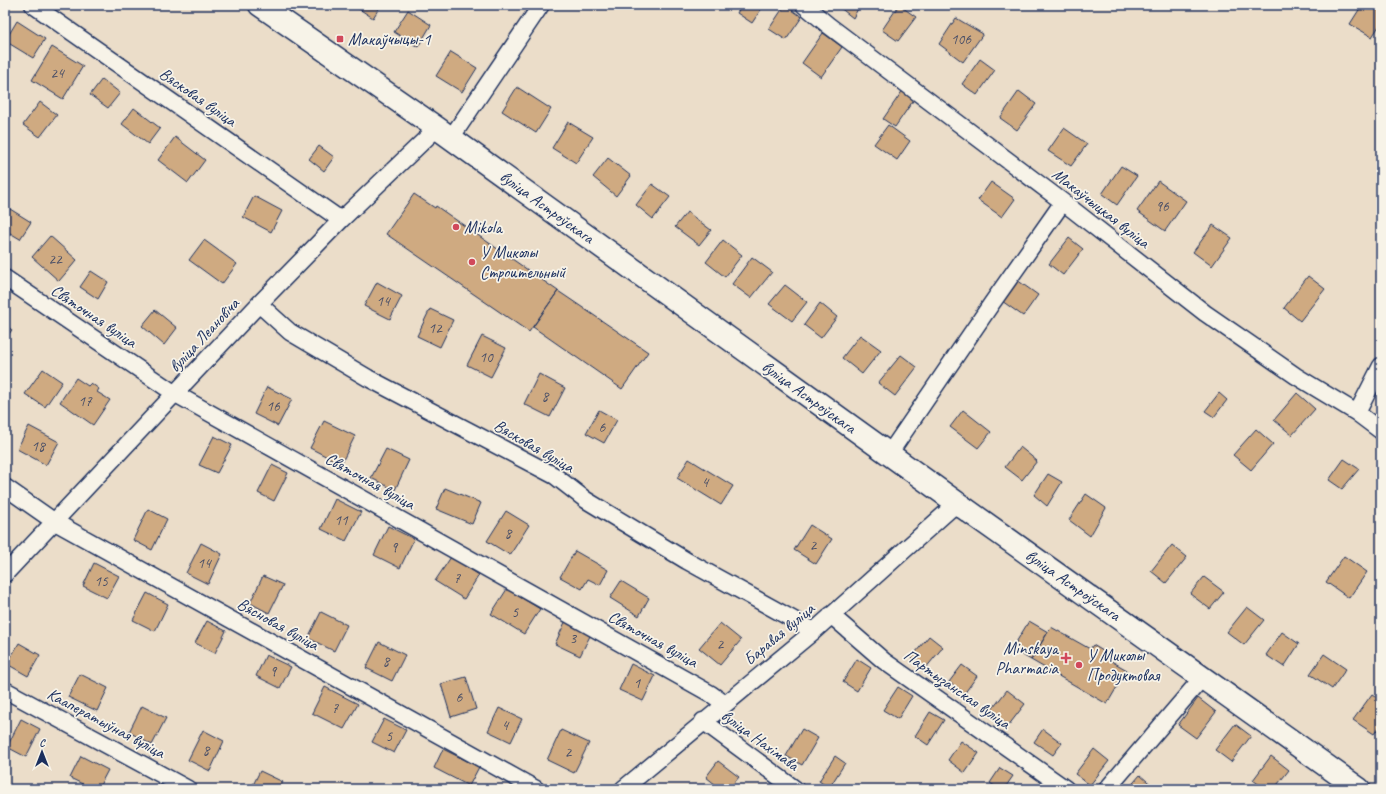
<svg xmlns="http://www.w3.org/2000/svg" width="1386" height="794" font-family="Caveat,sans-serif">
<style>
.building{fill:#cfaa81;stroke:#1b2f5e}
.lines{fill:none;stroke-linecap:round;stroke-linejoin:round}
.street-casing{stroke:#1b2f5e;stroke-width:19}
.secondary-casing{stroke:#1b2f5e;stroke-width:25}
.street{stroke:#f7f3e8;stroke-width:16}
.secondary{stroke:#f7f3e8;stroke-width:22}
.poi-dot{fill:#d1495b;stroke:#f7f3e8;stroke-width:1.5}
.labels{text-anchor:middle;dominant-baseline:central;stroke-width:3.5;stroke-linejoin:round;paint-order:stroke}
.number-label{font-size:15px;fill:#484e67}
.poi-label{font-size:17px;fill:#1b2f5e;stroke:#f7f3e8;text-anchor:start}
.street-label{font-size:17px;fill:#1b2f5e;stroke:#f7f3e8}
</style>
<rect width="100%" height="100%" fill="#ebddc9"/>
<filter id="ink" filterUnits="userSpaceOnUse"><feTurbulence type="fractalNoise" baseFrequency=".025" numOctaves="2"/><feDisplacementMap in="SourceGraphic" scale="8" xChannelSelector="R" yChannelSelector="G"/><feConvolveMatrix kernelMatrix="1 2 1 2 8 2 1 2 1" color-interpolation-filters="sRGB"/></filter>
<g filter="url(#ink)">
<!-- building -->
<path class="building" d="M353,5H381L373,18Z
M742,5H764L752,23L737,13Z
M785,5L802,17L786,40L769,29Z
M841,5H860L853,18L839,7Z
M899,5L916,17L898,41L882,30Z
M1362,5L1381,6V23L1372,37L1350,24Z
M408,10L431,25L418,47L394,32Z
M956,18L983,34L963,62L939,44Z
M17,21L45,39L33,58L5,41Z
M823,33L842,47L821,77L802,63Z
M52,47L83,66L63,99L32,80Z
M451,52L477,68L462,92L436,76Z
M980,59L995,70L977,95L962,84Z
M102,79L120,93L108,108L90,95Z
M517,87L551,109L536,133L502,111Z
M903,90L915,98L895,127L883,119Z
M1019,91L1036,104L1017,130L1000,118Z
M40,102L57,115L40,137L23,125Z
M134,108L160,128L148,144L122,124Z
M568,122L593,137L576,163L552,148Z
M888,125L910,141L897,160L874,144Z
M1064,128L1087,144L1071,166L1048,151Z
M175,137L205,160L188,183L158,160Z
M319,146L334,157L324,171L309,159Z
M608,158L631,176L616,196L593,177Z
M1121,166L1137,176L1117,205L1102,194Z
M1158,181L1186,201L1165,231L1137,211Z
M991,182L1015,199L1002,217L978,200Z
M652,184L670,197L653,219L636,205Z
M414,194L435,208L436,206L558,291L529,332L386,234Z
M254,196L282,211L271,232L243,217Z
M10,209L31,222L20,239L5,230V217Z
M687,212L711,230L699,245L675,227Z
M1213,225L1232,238L1212,266L1193,252Z
M50,236L77,260L59,281L32,257Z
M1069,238L1083,249L1063,275L1049,264Z
M204,240L237,264L222,284L189,260Z
M723,240L742,255L725,277L706,262Z
M752,257L772,272L751,298L732,284Z
M91,271L108,282L98,299L80,287Z
M1308,276L1325,289L1300,321L1284,308Z
M1017,280L1038,295L1023,316L1002,301Z
M377,282L402,296L390,319L364,306Z
M785,285L807,302L792,321L769,304Z
M558,291L648,352L622,389L533,327Z
M820,303L837,317L821,338L804,325Z
M430,309L453,320L440,347L417,336Z
M155,310L177,328L164,345L142,326Z
M5,325L12,330L5,339Z
M860,335L881,350L862,374L842,358Z
M482,336L506,348L491,377L467,365Z
M901,355L917,367L895,396L878,383Z
M43,369L62,382L45,407L25,394Z
M539,374L565,388L550,417L524,404Z
M76,378L88,386L91,383L99,389L97,392L110,400L93,425L60,402Z
M267,387L292,399L278,426L254,414Z
M1219,393L1227,400L1214,417L1205,411Z
M1297,393L1315,409L1292,435L1274,420Z
M599,410L617,420L604,443L586,433Z
M963,410L991,432L978,448L950,427Z
M324,421L355,436L341,464L310,448Z
M29,426L59,442L46,465L17,449Z
M1256,429L1273,444L1251,470L1233,455Z
M214,436L232,445L217,473L199,465Z
M1020,447L1037,461L1022,480L1005,467Z
M386,449L409,460L395,490L371,478Z
M689,459L733,486L721,505L677,478Z
M1344,459L1359,469L1342,489L1329,480Z
M272,465L288,473L274,501L258,493Z
M1048,474L1062,482L1047,506L1034,495Z
M445,488L481,503L472,524L436,509Z
M1086,494L1106,508L1090,536L1069,520Z
M335,499L361,512L346,541L321,529Z
M148,509L167,519L152,550L133,540Z
M506,511L529,525L510,555L487,541Z
M810,525L832,539L816,564L794,550Z
M388,526L414,539L400,568L374,555Z
M201,543L222,554L208,584L186,573Z
M1172,545L1187,557L1166,583L1151,571Z
M575,551L608,570L600,585L588,579L582,589L560,577Z
M1344,556L1367,572L1349,598L1326,582Z
M451,557L479,575L464,599L435,581Z
M94,563L119,576L107,598L83,586Z
M263,576L283,585L269,613L250,603Z
M1204,577L1224,592L1210,609L1190,594Z
M621,581L649,598L639,616L610,598Z
M507,589L540,609L524,634L491,614Z
M147,593L168,604L155,631L133,620Z
M1247,607L1264,620L1244,645L1227,632Z
M321,612L347,625L334,651L308,638Z
M566,620L592,632L580,656L555,644Z
M207,621L226,631L215,653L195,643Z
M1029,621L1048,632L1031,660L1012,649Z
M720,623L741,640L720,665L699,648Z
M1051,627L1090,649L1093,645L1108,654L1106,658L1127,670L1107,704L1031,660Z
M1282,632L1299,644L1284,667L1266,655Z
M929,636L943,647L925,669L911,658Z
M379,642L405,655L392,681L366,668Z
M19,643L40,655L28,676L7,664Z
M1324,654L1346,669L1332,689L1310,674Z
M266,655L291,667L280,688L256,676Z
M857,659L871,668L857,691L843,682Z
M631,664L655,676L643,701L619,690Z
M962,665L977,676L964,694L949,682Z
M80,674L108,688L97,711L68,697Z
M466,677L476,709L451,717L441,684Z
M325,687L358,704L344,729L312,713Z
M898,687L912,696L898,719L883,710Z
M1007,690L1025,704L1008,726L990,712Z
M1372,694L1381,700V724L1374,734L1353,720Z
M1198,698L1216,712L1196,738L1178,725Z
M142,706L166,718L152,745L129,732Z
M499,708L522,719L511,742L488,731Z
M930,712L944,720L928,745L915,736Z
M21,719L40,729L26,757L7,747Z
M384,719L406,730L394,753L372,742Z
M1235,724L1251,736L1231,762L1215,750Z
M802,729L818,738L802,765L786,756Z
M1043,729L1062,743L1053,755L1034,742Z
M203,730L224,741L210,771L188,760Z
M561,730L589,743L574,773L547,760Z
M961,741L979,753L965,773L948,760Z
M443,749L479,767L469,786L434,768Z
M1094,749L1109,761L1090,785L1075,774Z
M81,756L108,770L98,789H93L70,778Z
M835,756L845,763L829,788L819,781Z
M1271,756L1289,770L1274,789H1265L1253,780Z
M718,761L739,777L729,789H721L706,777Z
M1000,768L1013,776L1004,789H999L990,783Z
M260,771L283,782L279,789H251Z
M1140,775L1155,788V789H1128Z
M1311,785L1316,789H1308Z"/>
<g class="lines">
<!-- street casing -->
<g class="street-casing">
<path id="street" d="M33,5L341,220
M804,5L828,25L1063,202L1205,313L1296,376L1357,413L1381,431
M451,138L541,5
M5,278L174,393L711,694L725,704
M259,304L290,332L368,378L555,476L586,500L687,561L814,631
M1357,413L1381,366
M889,454L992,303L1063,202
M5,487L55,522L536,789
M5,574L259,304L341,220L437,128
M831,615L884,661L1066,789
M5,690L188,789
M703,721L795,789
M623,789L814,631L957,503
M1107,789L1202,678"/>
</g>
<!-- secondary casing -->
<g class="secondary-casing">
<path id="secondary" d="M260,5L437,128L957,503L1359,789"/>
</g>
<!-- street -->
<use href="#street" class="street"/>
<!-- secondary -->
<use href="#secondary" class="secondary"/>
</g>
</g>
<!-- markers -->
<g class="poi-dot">
<rect x="336" y="35" width="8" height="8" rx="2"/>
<circle cx="456" cy="227" r="4"/>
<circle cx="472" cy="262" r="4"/>
<path d="M1064 652h4v4h4v4h-4v4h-4v-4h-4v-4h4z"/>
<circle cx="1079" cy="665" r="4"/>
</g>
<g class="labels">
<!-- number labels -->
<g class="number-label">
<text x="961" y="39">106</text>
<text x="57" y="73">24</text>
<text x="1162" y="206">96</text>
<text x="55" y="259">22</text>
<text x="383" y="301">14</text>
<text x="435" y="328">12</text>
<text x="486" y="357">10</text>
<text x="545" y="396">8</text>
<text x="85" y="401">17</text>
<text x="273" y="406">16</text>
<text x="602" y="427">6</text>
<text x="38" y="446">18</text>
<text x="705" y="482">4</text>
<text x="341" y="520">11</text>
<text x="508" y="533">8</text>
<text x="813" y="545">2</text>
<text x="394" y="547">9</text>
<text x="204" y="563">14</text>
<text x="457" y="578">7</text>
<text x="101" y="581">15</text>
<text x="515" y="612">5</text>
<text x="573" y="638">3</text>
<text x="720" y="644">2</text>
<text x="386" y="661">8</text>
<text x="273" y="671">9</text>
<text x="637" y="683">1</text>
<text x="459" y="697">6</text>
<text x="335" y="708">7</text>
<text x="505" y="725">4</text>
<text x="389" y="736">5</text>
<text x="206" y="750">8</text>
<text x="568" y="752">2</text>
</g>
<!-- poi labels -->
<g class="poi-label">
<text x="348" y="39">Макаўчыцы-1</text>
<text x="464" y="227">Mikola</text>
<text x="480" y="252">У Миколы<tspan x="480" dy="20">Строительный</tspan></text>
<text x="1058" y="648" text-anchor="end">Minskaya<tspan x="1058" dy="20">Pharmacia</tspan></text>
<text x="1087" y="655">У Миколы<tspan x="1087" dy="20">Продуктовая</tspan></text>
</g>
<!-- street labels -->
<g class="street-label">
<text transform="translate(198 97) rotate(35)">Вясковая вуліца</text>
<text transform="translate(547 207) rotate(36)">вуліца Астроўскага</text>
<text transform="translate(1101 208) rotate(38)">Макаўчыцкая вуліца</text>
<text transform="translate(94 316) rotate(34)">Святочная вуліца</text>
<text transform="translate(204 335) rotate(-47)">вуліца Леановіча</text>
<text transform="translate(809 397) rotate(36)">вуліца Астроўскага</text>
<text transform="translate(534 446) rotate(30)">Вясковая вуліца</text>
<text transform="translate(370 481) rotate(29)">Святочная вуліца</text>
<text transform="translate(1073 585) rotate(35)">вуліца Астроўскага</text>
<text transform="translate(278 624) rotate(29)">Вясновая вуліца</text>
<text transform="translate(779 634) rotate(-40)">Баравая вуліца</text>
<text transform="translate(653 639) rotate(29)">Святочная вуліца</text>
<text transform="translate(957 689) rotate(35)">Партызанская вуліца</text>
<text transform="translate(106 723) rotate(28)">Кааператыўная вуліца</text>
<text transform="translate(760 740) rotate(36)">вуліца Нахімава</text>
</g>
</g>
<!-- margin -->
<rect width="1386" height="794" fill="none" stroke="#f7f3e8" stroke-width="20"/>
<rect x="10" y="10" width="1366" height="774" fill="none" stroke="#1b2f5e" stroke-width="1.5" filter="url(#ink)"/>
<!-- north arrow -->
<g transform="translate(42 752)" stroke="#f7f3e8" stroke-width="3" paint-order="stroke">
<path d="M0-3L7 15L0 10L-7 15Z" fill="#1b2f5e"/>
<text y="-6" font-size="11" font-weight="bold" text-anchor="middle" fill="#1b2f5e">С</text>
</g>
</svg>
